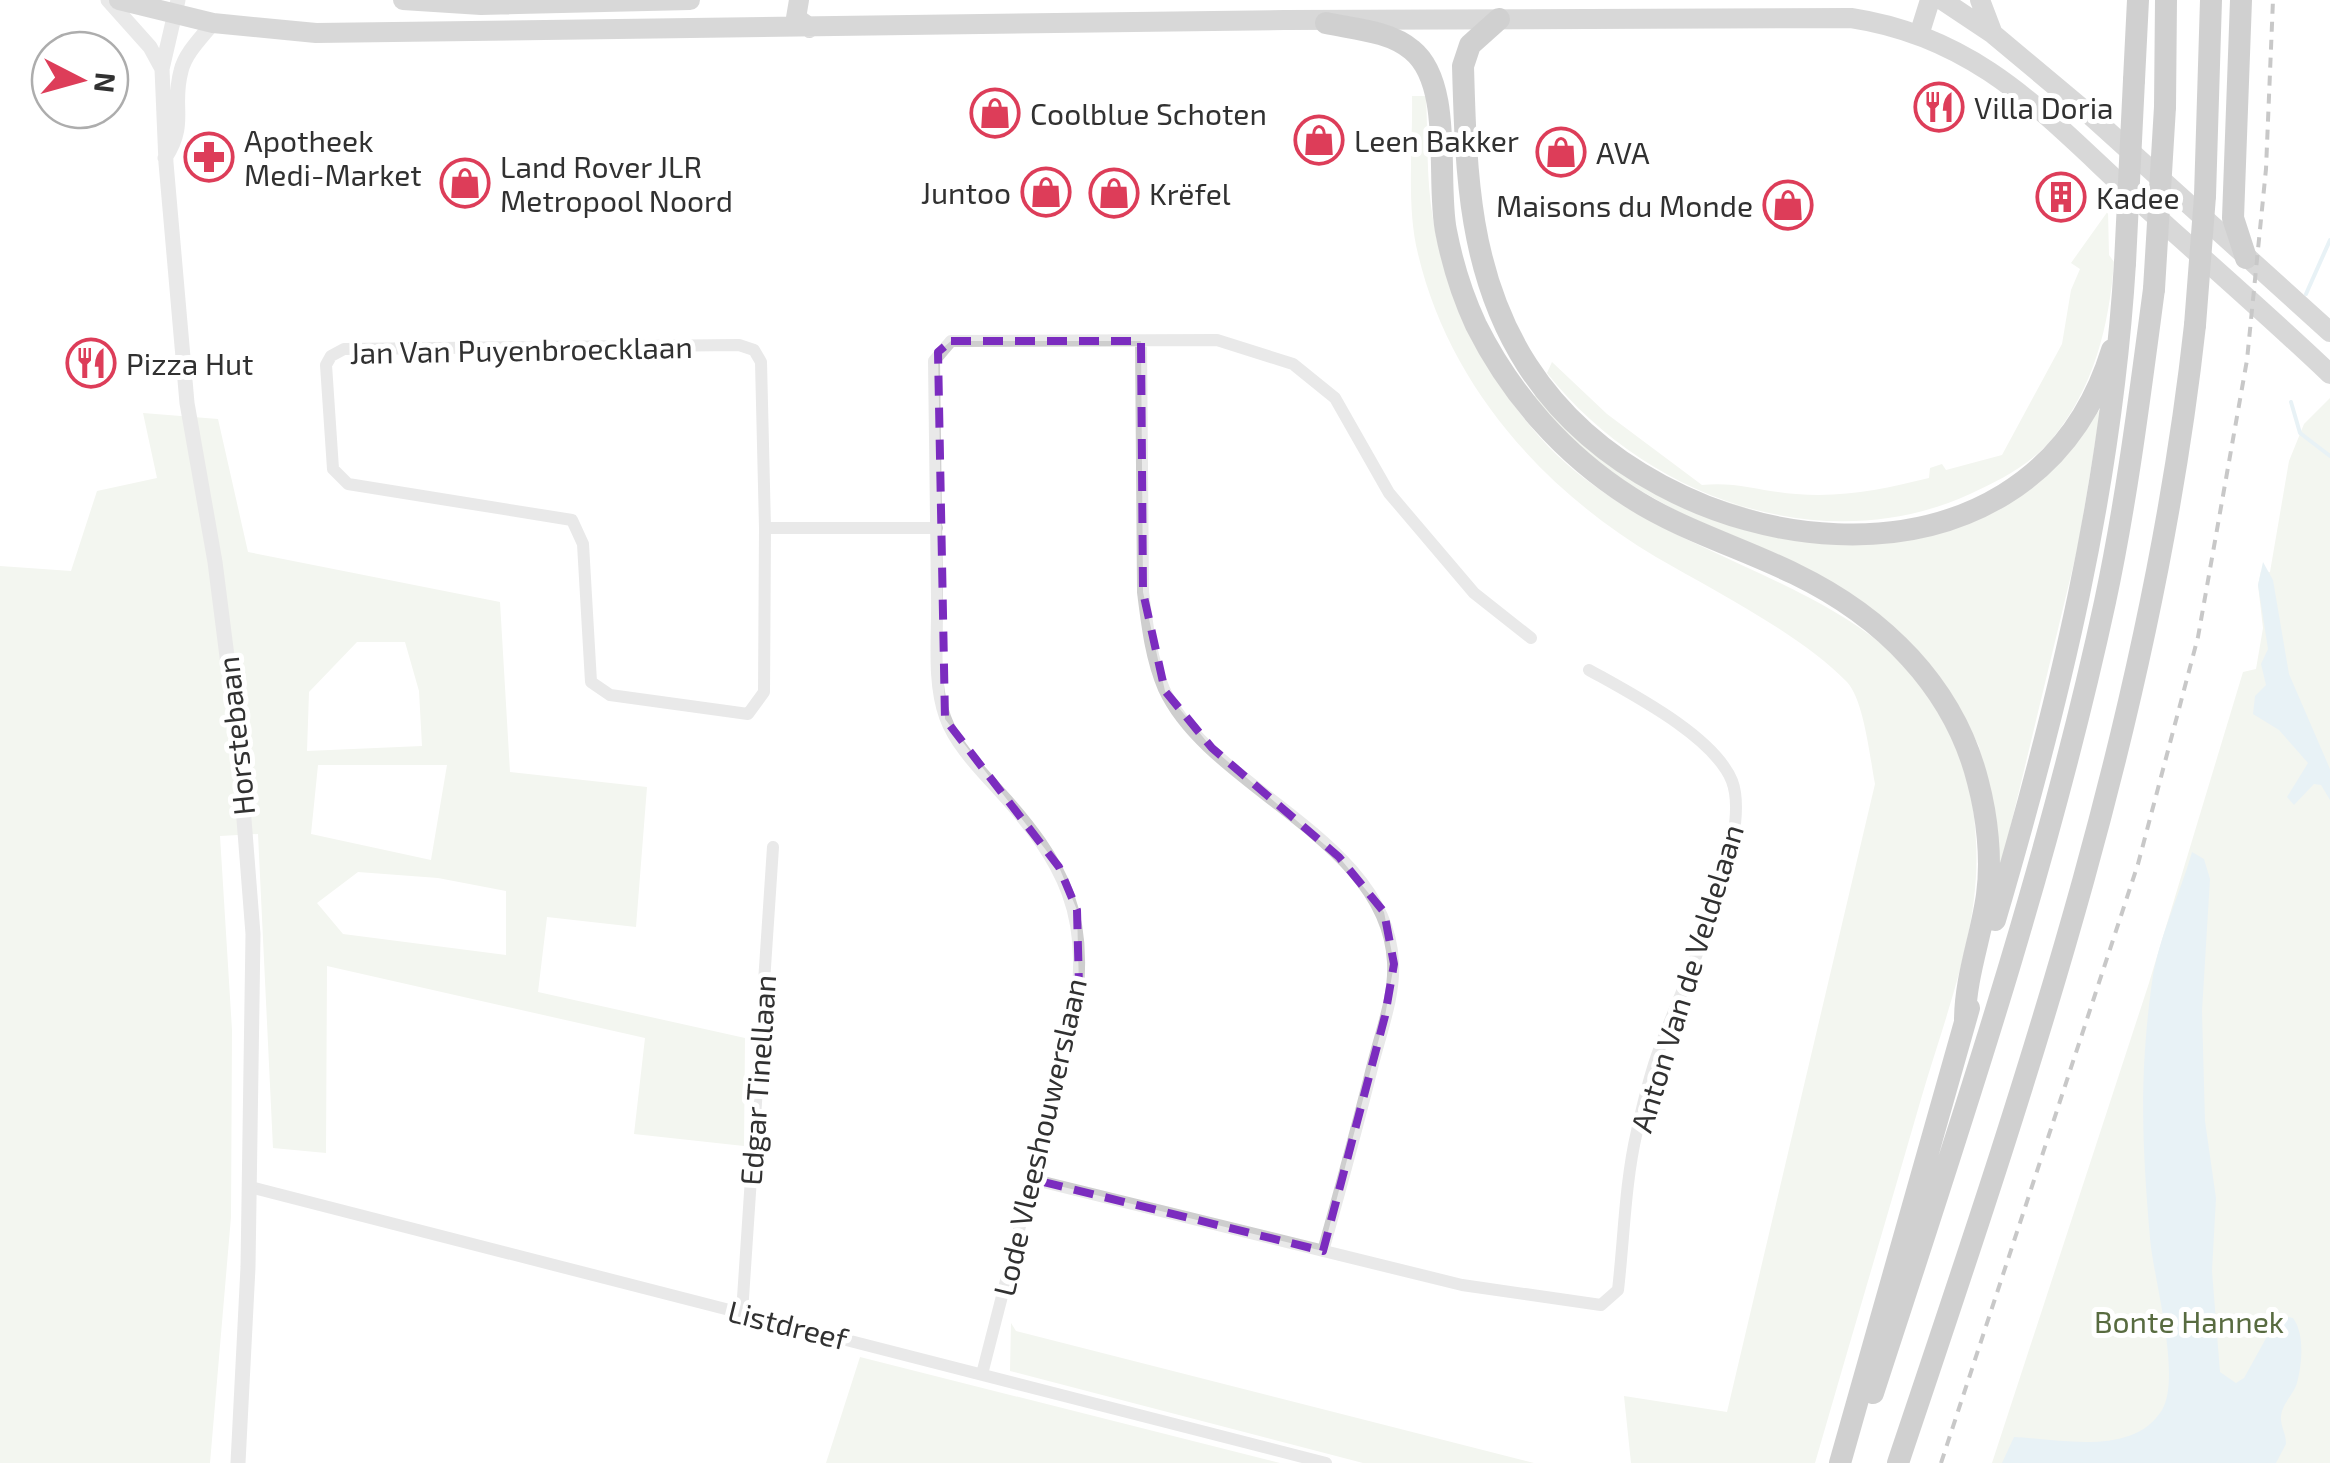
<svg xmlns="http://www.w3.org/2000/svg" width="2330" height="1463" font-family="'Exo 2',sans-serif">
<style>
.green{fill:#e5eadd;fill-rule:evenodd}
.water{fill:#cde2eb}
.lines{fill:none;stroke-linecap:round;stroke-linejoin:round}
.stream{stroke:#cde2eb;stroke-width:4}
.minor{stroke:#cecece;stroke-width:12}
.tertiary{stroke:#cecece;stroke-width:15}
.primary{stroke:#a9a9a9;stroke-width:20}
.motorway{stroke:#989898;stroke-width:22}
.rail{stroke:#868686;stroke-width:4;stroke-dasharray:10 8;stroke-linecap:butt}
.motorway-bridge{stroke:#989898;stroke-width:22}
.marked{fill:none;stroke:#7b2cbf;stroke-width:8;stroke-dasharray:20 12;stroke-linejoin:round}
.labels{text-anchor:middle;dominant-baseline:central;stroke-width:10;stroke-linejoin:round;paint-order:stroke}
.poi-label{font-size:30px;fill:#313131;stroke:#fff;text-anchor:start}
.street-label{font-size:30px;fill:#313131;stroke:#fff}
.park-label{font-size:30px;fill:#586b40;stroke:#fff}
</style>
<rect width="100%" height="100%" fill="#fff"/>
<!-- green -->
<path class="green" d="M1412,96H1426C1428,136 1426,179 1433,219C1445,300 1499,400 1558,456C1706,595 1964,579 1976,842C1981,929 1945,1016 1921,1099C1886,1220 1850,1342 1815,1463H1631L1624,1396L1727,1412L1875,784C1870,758 1864,700 1847,682C1800,634 1715,591 1656,557C1543,490 1449,385 1418,254C1406,206 1413,146 1412,96Z
M2108,211L2109,255L2114,262C2109,326 2094,388 2052,439C2030,465 2000,480 1970,494C1821,562 1644,496 1547,373L1552,362L1607,414L1702,485C1736,481 1763,492 1796,494C1843,498 1884,489 1929,478L1930,468L1942,464L1946,470L2002,455L2062,344L2071,290L2080,269L2071,263Z
M1541,394L1618,468L1850,540L2019,493L2072,448L2101,408L2078,546L2000,870L1979,746L1952,698L1905,639L1602,469L1530,397Z
M2330,398V1463H1992L2149,983L2243,672L2256,669L2263,628L2258,585L2261,571L2270,572L2289,461L2304,424Z
M143,413L218,419L248,552L500,602L510,772L647,787L636,927L547,917L538,992L745,1038L744,1146L634,1134L645,1038L327,966L326,1153L273,1148L258,834L220,836L232,1030L231,1217L210,1463H0V566L71,571L97,491L157,478ZM357,642H405L419,691L422,746L307,751L309,692ZM318,765H447L431,860L311,834ZM358,872L438,878L506,891V955L343,934L317,903Z
M1011,1323L1016,1331L1534,1463H1363L1010,1371Z
M860,1357L1280,1463H826Z"/>
<!-- water -->
<path class="water" d="M2263,562L2273,580L2289,674L2330,769V800L2321,785L2314,784L2294,805L2287,797L2308,763L2279,730L2253,714L2255,696L2266,685L2261,664L2268,649L2258,585Z
M2192,852L2204,859L2210,879L2202,1011L2205,1121L2216,1198L2212,1271L2220,1372L2236,1383L2244,1378L2275,1322L2284,1316L2293,1318C2305,1334 2302,1364 2297,1383C2293,1396 2280,1405 2281,1420C2282,1429 2286,1434 2286,1444L2276,1463H2002L2014,1437C2060,1439 2133,1457 2162,1410C2182,1376 2153,1277 2150,1238C2142,1144 2139,1076 2152,982C2158,939 2180,894 2192,852Z"/>
<g class="lines">
<!-- stream -->
<path class="stream" d="M2306,294L2330,240
M2291,402L2300,433L2330,456"/>
<!-- minor -->
<path class="minor" d="M1141,341L1143,592C1147,624 1151,659 1164,689C1210,789 1387,838 1393,962C1395,994 1382,1029 1374,1060C1358,1124 1341,1187 1323,1251
M765,528L761,362L754,350L739,345L344,349L331,356L326,365L333,469L348,484L572,520L583,544L591,682L610,695L748,714L764,692L765,528H937
M1031,1179L1462,1285L1601,1305L1618,1290C1624,1238 1625,1182 1637,1131C1643,1104 1649,1076 1659,1050C1680,990 1754,839 1732,781C1714,736 1630,693 1589,670
M250,1187L1326,1463
M742,1313L773,847
M982,1374L1074,1016C1092,917 1064,862 998,790C979,769 955,745 945,717C932,681 938,635 937,596C936,518 935,439 934,361L951,341L1217,340L1293,364L1335,398L1389,493L1474,593L1531,638"/>
<!-- tertiary -->
<path class="tertiary" d="M108,0L150,47L162,69
M178,0L162,69L166,163L187,403L215,562L238,743L253,934L248,1267L238,1463
M165,158C188,122 171,108 181,71C185,53 202,37 213,23"/>
<!-- primary -->
<path class="primary" d="M119,0L213,23L316,33L1284,20L1851,18C1983,38 2049,120 2142,204C2205,260 2269,316 2330,374
M403,0L481,5L690,0
M799,0L796,18L810,28
M1942,0L1993,34L2091,116L2330,332
M1980,0L1993,34
M1920,32L1930,0"/>
<!-- motorway -->
<path class="motorway" d="M2241,0L2233,218L2246,258
M1499,19L1470,45L1463,66C1466,171 1468,273 1527,365C1656,566 2029,620 2112,350
M1326,23C1354,29 1390,31 1412,50C1454,84 1436,181 1446,231C1452,262 1463,297 1476,325C1511,395 1564,455 1630,497C1681,530 1740,547 1795,574C1882,616 1954,686 1978,782C1987,816 1992,859 1987,895C1981,938 1965,977 1965,1021
M2134,80L2138,0
M2165,107L2166,0
M2205,196L2211,0
M1995,920C2059,702 2111,491 2125,263
M1873,1393C1958,1132 2047,870 2105,602C2127,499 2140,394 2154,289
M1840,1463L1969,1008
M1898,1463C2023,1091 2152,718 2195,325"/>
<!-- rail -->
<path class="rail" d="M1941,1463L2138,864L2198,637L2247,360L2266,169L2273,0"/>
<!-- motorway-bridge -->
<path class="motorway-bridge" d="M2125,263L2134,80
M2154,289L2165,107
M2195,325L2205,196"/>
</g>
<!-- marked area -->
<path d="M0 0H2330V1463H0ZM951,341H1141L1143,592L1165,691L1212,748L1339,857L1384,912L1394,964L1385,1016L1323,1251L1031,1179L1079,987L1077,910L1059,867L945,719L938,352Z" fill="#fff" fill-opacity=".55" fill-rule="evenodd"/>
<path class="marked" d="M951,341H1141L1143,592L1165,691L1212,748L1339,857L1384,912L1394,964L1385,1016L1323,1251L1031,1179L1079,987L1077,910L1059,867L945,719L938,352Z"/>
<!-- icons -->
<defs>
<g id="restaurant-ring" transform="scale(2.5)"><circle r="9.5" fill="#fff" stroke="#dd3d59" stroke-width="1.5"/><path d="M-5-6h1v4h1v-4h1v4h1v-4h1v5L-1.5 .5V6h-2V.5L-5-1ZM5-6V6H3V1.5H1.5Q1.5-4 5-6Z" fill="#dd3d59"/></g>
<g id="shop-ring" transform="scale(2.5)"><circle r="9.5" fill="#fff" stroke="#dd3d59" stroke-width="1.5"/><path d="M-5-2.5h2.3a2.7 3.5 0 0 1 5.4 0H5L5.5 6h-11ZM-1.5-2.5h3a1.5 2.3 0 0 0-3 0Z" fill="#dd3d59"/></g>
<g id="pharmacy-ring" transform="scale(2.5)"><circle r="9.5" fill="#fff" stroke="#dd3d59" stroke-width="1.5"/><path d="M-2-6h4v4h4v4h-4v4h-4v-4h-4v-4h4Z" fill="#dd3d59"/></g>
<g id="building-ring" transform="scale(2.5)"><circle r="9.5" fill="#fff" stroke="#dd3d59" stroke-width="1.5"/><path d="M-4-6H4V6H1V3H-1V6H-4ZM-2.5-4.3h1.7v1.8h-1.7ZM.8-4.3h1.7v1.8H.8ZM-2.5-1h1.7V.8h-1.7ZM.8-1h1.7V.8H.8Z" fill="#dd3d59"/></g>
</defs>
<g fill-rule="evenodd">
<use href="#restaurant-ring" x="1939" y="107"/>
<use href="#shop-ring" x="995" y="113"/>
<use href="#shop-ring" x="1319" y="140"/>
<use href="#shop-ring" x="1561" y="152"/>
<use href="#pharmacy-ring" x="209" y="157"/>
<use href="#shop-ring" x="465" y="183"/>
<use href="#shop-ring" x="1046" y="192"/>
<use href="#shop-ring" x="1114" y="193"/>
<use href="#building-ring" x="2061" y="197"/>
<use href="#shop-ring" x="1788" y="205"/>
<use href="#restaurant-ring" x="91" y="363"/>
</g>
<g class="labels">
<!-- poi labels -->
<g class="poi-label">
<text x="1974" y="107">Villa Doria</text>
<text x="1030" y="113">Coolblue Schoten</text>
<text x="244" y="140">Apotheek<tspan x="244" dy="34">Medi-Market</tspan></text>
<text x="1354" y="140">Leen Bakker</text>
<text x="1596" y="152">AVA</text>
<text x="500" y="166">Land Rover JLR<tspan x="500" dy="34">Metropool Noord</tspan></text>
<text x="1011" y="192" text-anchor="end">Juntoo</text>
<text x="1149" y="193">Krëfel</text>
<text x="2096" y="197">Kadee</text>
<text x="1753" y="205" text-anchor="end">Maisons du Monde</text>
<text x="126" y="363">Pizza Hut</text>
</g>
<!-- street labels -->
<g class="street-label">
<text transform="translate(521 349) rotate(-1)">Jan Van Puyenbroecklaan</text>
<text transform="translate(235 736) rotate(-96)">Horstebaan</text>
<text transform="translate(1686 978) rotate(-73)">Anton Van de Veldelaan</text>
<text transform="translate(757 1080) rotate(-86)">Edgar Tinellaan</text>
<text transform="translate(1039 1137) rotate(-77)">Lode Vleeshouwerslaan</text>
<text transform="translate(788 1324) rotate(14)">Listdreef</text>
</g>
<!-- park labels -->
<g class="park-label">
<text x="2189" y="1321">Bonte Hannek</text>
</g>
</g>
<!-- north arrow -->
<g transform="translate(80 80) rotate(96)"><circle r="48" fill="#ffffff" stroke="#adadad" stroke-width="2.5"/>
<path d="M0-8L18 38L0 25L-18 38Z" fill="#dd3d59"/>
<text y="-15" font-size="28" font-weight="bold" text-anchor="middle" fill="#313131">N</text>
</g>
</svg>
